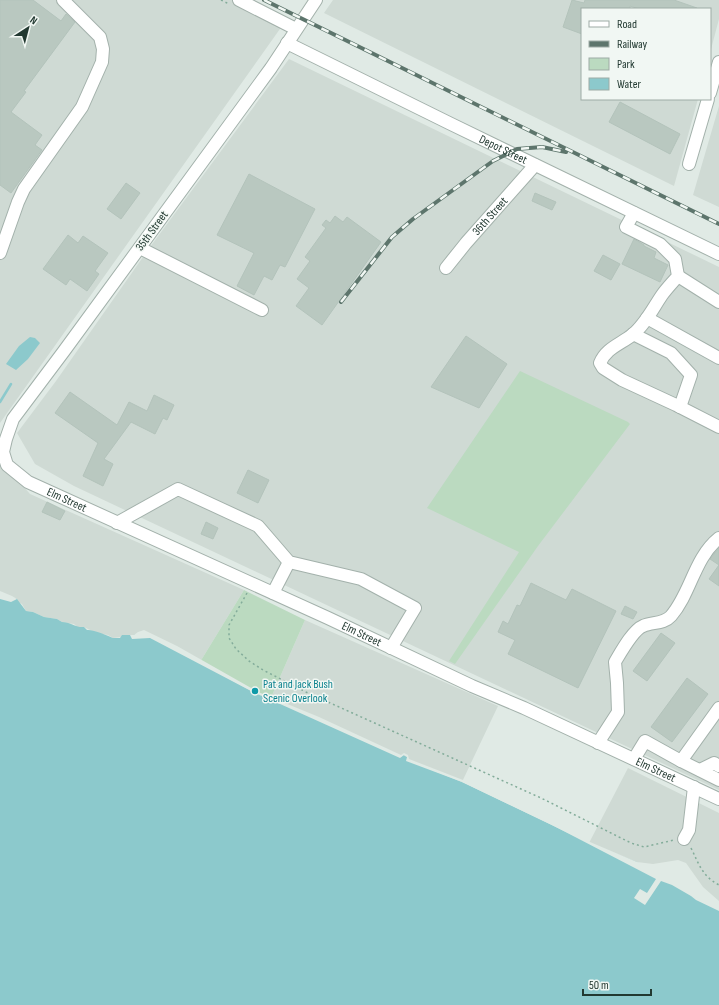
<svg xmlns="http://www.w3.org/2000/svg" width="719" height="1005" font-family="'Sofia Sans Condensed',sans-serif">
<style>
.built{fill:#cfdad4}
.green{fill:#bbdac0}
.water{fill:#8cc9cc}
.pier{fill:#e0eae5}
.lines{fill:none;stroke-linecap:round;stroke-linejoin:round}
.stream{stroke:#8cc9cc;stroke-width:2.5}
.building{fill:#b9c8c0;stroke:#b3c3bb}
.minor-casing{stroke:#a3b1ab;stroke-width:14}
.path{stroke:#83ac9a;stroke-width:1.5;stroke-dasharray:2 3;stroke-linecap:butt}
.minor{stroke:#fff;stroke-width:12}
.rail-casing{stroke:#5d756c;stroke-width:4}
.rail{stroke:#f1f7f3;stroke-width:2.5;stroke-dasharray:8;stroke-linecap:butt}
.culture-dot{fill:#0f9aa8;stroke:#f1f7f3;stroke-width:1.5}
.labels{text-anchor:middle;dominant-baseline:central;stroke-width:3;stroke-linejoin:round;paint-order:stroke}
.street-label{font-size:12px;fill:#223931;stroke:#f1f7f3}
.culture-label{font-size:12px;fill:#0d838f;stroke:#f1f7f3;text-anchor:start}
</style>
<rect width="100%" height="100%" fill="#e0eae5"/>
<!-- built -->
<path class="built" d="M0,0H247L287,19L0,423Z
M333,0H719V19L710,53V9H582V99H698L674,186L324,13Z
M289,59L719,267V790L74,486L35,464L17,433L56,381L150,247Z
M719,106V207L693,195Z
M0,460L30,494L244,590L200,662L134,635L113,638L108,635L96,633L84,627L79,628L74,624L62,622L57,619L44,617L33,612L26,611L22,604L0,593Z
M305,620L498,706L462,782L406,760L270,700Z
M628,768L719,813V903L653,866L637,864L589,843Z"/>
<!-- green -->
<path class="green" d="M520,371L628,422L630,424L538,546L455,664L449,661L519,552L427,508Z
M244,590L305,620L270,700L249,690L200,662Z"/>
<!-- water -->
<path class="water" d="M30,337L35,338L40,343L28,359L16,370L6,364L19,346Z
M0,593L17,599L26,611L33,612L44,617L57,619L62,622C70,622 76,628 84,627L87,630C92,629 109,636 113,638H120L122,635H134L144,632L257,694L318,719L401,757L403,755L407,757V760L462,782L589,843L702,888L719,903V1005H0Z"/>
<!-- pier -->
<path class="pier" d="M0,591L12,596L17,599L11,602L0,599Z
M144,630L177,646L258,692L319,717L401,755L404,753L408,755L409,759L463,780L590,842L637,862L653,864L678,860L686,863L703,887L719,901V911L696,900L691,896L672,885L661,881L645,905L634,898L640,889L647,893L656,879L552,825L462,782L406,761L407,757L404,755L400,758L251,691L150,638L132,639L130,635H134L138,632Z"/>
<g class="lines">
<!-- stream -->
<path class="stream" d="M0,402L11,384"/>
</g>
<!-- building -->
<path class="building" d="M0,0H33L61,21L66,14L75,22L24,91L26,92L11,112L42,135L35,145L42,150L11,193L0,185Z
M572,0L584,3L585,0H674L697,8V9H639L630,6V9H582V34L563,27Z
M620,102L680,134L670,154L609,122Z
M249,174L315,209L285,267L280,265L272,280L264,276L254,295L237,286L254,253L217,235Z
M126,183L140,193L121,219L107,209Z
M535,193L556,202L552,210L532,201Z
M335,216L343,222L347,217L381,242L322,325L296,306L309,288L297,279L310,261L305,257L326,228L322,225L326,220L330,223Z
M68,235L78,243L83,236L108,253L95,271L99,274L87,291L70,279L66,285L43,269Z
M634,239L644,245V246L656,252L654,258L668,265L660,282L622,264Z
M603,255L620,264L611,280L594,271Z
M466,336L507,364L479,408L431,387Z
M70,392L117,425L129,402L147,411L154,395L174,405L167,420L163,418L155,434L131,422L104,459L113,464L103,486L83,476L98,443L55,413Z
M248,470L269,480L258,503L237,493Z
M47,502L65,511L60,520L42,512Z
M206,522L218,528L213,539L201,534Z
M719,548V565L710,559Z
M719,565V586L709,579Z
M531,583L566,600L572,589L616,611L578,688L508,654L515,640L498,632L503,621L508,624L517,605L520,606Z
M625,606L637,612L633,619L621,614Z
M661,633L675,643L647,681L633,671Z
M687,678L708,694L672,742L651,727Z"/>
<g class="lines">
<!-- minor casing -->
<g class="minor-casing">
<g id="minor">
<path d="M239,0L296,29"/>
<path id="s1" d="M316,0L271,68L64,351L13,419L6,439L3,452L7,465L28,482L328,618L472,686L524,708L719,799"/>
<path id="s2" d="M287,43L449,123L719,254"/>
<path d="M710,93L719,62"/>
<path d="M689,164L708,99"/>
<path d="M634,213L626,227L660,244L675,259L678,276C673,282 667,288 662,295C653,308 645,325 632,335C621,344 606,348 600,363L603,368L622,380L676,405L719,427"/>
<path d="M140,248L262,310"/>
<path d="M0,253L18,202L24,189L82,107L102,62L103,49L100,37L63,0"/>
<path id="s3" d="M446,268L466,243L535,165"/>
<path d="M678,276L719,302"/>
<path d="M647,318L719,358"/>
<path d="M633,334L671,353L691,375L680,407"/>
<path d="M117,523L178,489L258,526L289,562L361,579L415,608L391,648"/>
<path d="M273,593L289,562"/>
<path d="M598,743L618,712L617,683L615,662C621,652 633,630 643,626C652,622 664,624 671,616C691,593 694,558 719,538"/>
<path d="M634,759L645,741L681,761L719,708"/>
<path d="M681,761L719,780"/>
<path d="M700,770L714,763L719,766"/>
<path d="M684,839L689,830L694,787"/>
</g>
</g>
<!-- path -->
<path class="path" d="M221,0L229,4
M247,593L229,625V638L236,649L249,661L263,670L308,693L541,798L631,843L644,847L674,840
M691,848C699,864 702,876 719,885"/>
<!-- minor -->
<use href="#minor" class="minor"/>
<!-- rail casing -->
<g class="rail-casing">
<path id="rail" d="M264,0L719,224
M341,302L392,237L413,219L493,161L517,149L542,147L566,152"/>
</g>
<!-- rail -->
<use href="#rail" class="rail"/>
</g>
<!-- markers -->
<circle class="culture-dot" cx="255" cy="691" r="4"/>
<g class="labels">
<!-- street labels -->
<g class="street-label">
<text stroke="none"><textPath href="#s2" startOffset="241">Depot Street</textPath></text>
<text stroke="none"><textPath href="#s3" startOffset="68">36th Street</textPath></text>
<text transform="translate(152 231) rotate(-54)">35th Street</text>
<text stroke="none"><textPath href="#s1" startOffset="635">Elm Street</textPath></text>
<text stroke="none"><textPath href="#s1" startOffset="959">Elm Street</textPath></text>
<text stroke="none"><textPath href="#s1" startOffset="1283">Elm Street</textPath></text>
</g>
<!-- culture labels -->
<g class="culture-label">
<text x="263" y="684">Pat and Jack Bush<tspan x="263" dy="14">Scenic Overlook</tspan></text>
</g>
</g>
<!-- legend -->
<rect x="581" y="8" width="130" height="92" fill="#f1f7f3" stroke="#9eaba5"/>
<rect x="589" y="21" width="20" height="6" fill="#ffffff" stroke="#9eaba5"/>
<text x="617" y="28" font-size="12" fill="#223931">Road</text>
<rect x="589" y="41" width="20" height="6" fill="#5d756c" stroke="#9eaba5"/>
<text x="617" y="48" font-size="12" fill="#223931">Railway</text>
<rect x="589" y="58" width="20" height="12" fill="#bbdac0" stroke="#9eaba5"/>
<text x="617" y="68" font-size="12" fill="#223931">Park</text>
<rect x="589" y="78" width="20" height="12" fill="#8cc9cc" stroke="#9eaba5"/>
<text x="617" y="88" font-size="12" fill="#223931">Water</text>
<!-- north arrow -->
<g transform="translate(28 28) rotate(36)" stroke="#f1f7f3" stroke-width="3" paint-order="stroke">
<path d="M0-3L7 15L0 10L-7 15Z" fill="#223931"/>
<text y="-6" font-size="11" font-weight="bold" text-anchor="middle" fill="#223931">N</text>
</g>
<!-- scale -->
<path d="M583 989v6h68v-6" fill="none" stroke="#223931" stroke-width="2"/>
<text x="589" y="989" font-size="12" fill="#223931" stroke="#f1f7f3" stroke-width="3" paint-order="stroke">50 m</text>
</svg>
